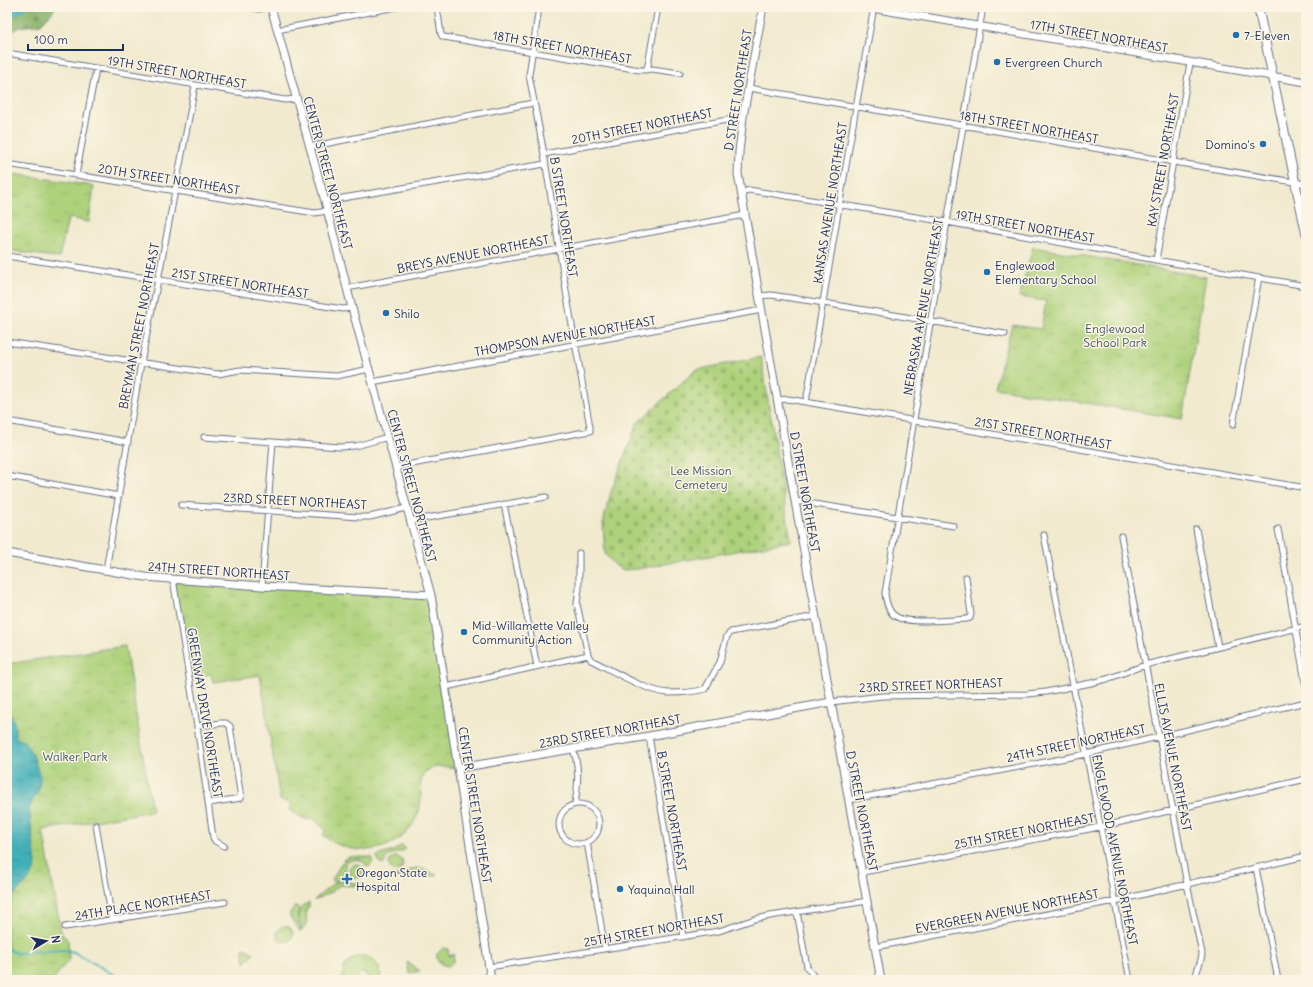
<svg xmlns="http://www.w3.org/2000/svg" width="1313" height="987" font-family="Delius,sans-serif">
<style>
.grass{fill:#aed27b;stroke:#64806c}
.forest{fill:url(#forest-firs);stroke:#527264}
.cemetery{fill:url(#cemetery-stones);stroke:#64806c}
.park{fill:url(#park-tufts);stroke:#64806c}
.garden{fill:url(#garden-dots);stroke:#64806c}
.water{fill:url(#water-ripples);stroke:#2d6f8b}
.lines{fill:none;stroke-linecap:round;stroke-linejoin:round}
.stream{stroke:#3fafb8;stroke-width:2}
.river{stroke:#3fafb8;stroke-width:11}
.street-casing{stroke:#667086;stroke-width:7}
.secondary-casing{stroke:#667086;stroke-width:9}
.primary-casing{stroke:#667086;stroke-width:10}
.street{stroke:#fff;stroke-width:5}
.secondary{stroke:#fff;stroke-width:7}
.primary{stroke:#fff;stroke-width:8}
.poi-dot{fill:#1f6fb2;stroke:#fcf5e5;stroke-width:1.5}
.labels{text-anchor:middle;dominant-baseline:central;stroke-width:3;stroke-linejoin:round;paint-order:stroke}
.poi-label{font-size:12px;fill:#1b2f5e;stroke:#fcf5e5;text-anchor:start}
.street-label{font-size:12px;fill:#1b2f5e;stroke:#fcf5e5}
.park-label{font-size:12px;fill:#405865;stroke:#fcf5e5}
</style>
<defs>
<pattern id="forest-firs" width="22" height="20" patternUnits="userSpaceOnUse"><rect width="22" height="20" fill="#8ab46b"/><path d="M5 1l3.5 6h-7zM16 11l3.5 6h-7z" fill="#70935b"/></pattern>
<pattern id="cemetery-stones" width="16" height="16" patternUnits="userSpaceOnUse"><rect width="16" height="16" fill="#aed27b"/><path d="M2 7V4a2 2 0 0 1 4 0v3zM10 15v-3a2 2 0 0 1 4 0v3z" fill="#95b56d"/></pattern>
<pattern id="park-tufts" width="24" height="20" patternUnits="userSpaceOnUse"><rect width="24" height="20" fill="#aed27b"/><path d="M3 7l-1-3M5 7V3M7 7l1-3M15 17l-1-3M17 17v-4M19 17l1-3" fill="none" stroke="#95b56d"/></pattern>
<pattern id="garden-dots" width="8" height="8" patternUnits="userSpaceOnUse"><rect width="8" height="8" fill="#aed27b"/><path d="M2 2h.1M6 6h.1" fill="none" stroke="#95b56d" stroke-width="1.8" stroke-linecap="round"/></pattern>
<pattern id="water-ripples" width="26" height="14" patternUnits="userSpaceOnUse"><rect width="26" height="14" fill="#3fafb8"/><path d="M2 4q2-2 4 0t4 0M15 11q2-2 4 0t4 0" fill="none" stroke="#348f99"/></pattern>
</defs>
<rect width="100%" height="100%" fill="#fcf5e5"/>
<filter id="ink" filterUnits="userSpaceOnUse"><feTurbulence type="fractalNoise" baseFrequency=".025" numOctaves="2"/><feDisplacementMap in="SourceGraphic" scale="8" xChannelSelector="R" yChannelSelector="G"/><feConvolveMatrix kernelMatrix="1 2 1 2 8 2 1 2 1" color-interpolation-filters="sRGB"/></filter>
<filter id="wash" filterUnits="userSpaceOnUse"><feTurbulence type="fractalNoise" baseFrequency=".012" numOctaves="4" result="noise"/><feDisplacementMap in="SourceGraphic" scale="16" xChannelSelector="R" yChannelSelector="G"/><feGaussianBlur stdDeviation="0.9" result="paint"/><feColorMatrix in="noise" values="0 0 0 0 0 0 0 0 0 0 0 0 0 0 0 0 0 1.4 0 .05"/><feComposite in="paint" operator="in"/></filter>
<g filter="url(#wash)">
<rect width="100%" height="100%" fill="#f1eacf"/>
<!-- grass -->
<path class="grass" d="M402,845L406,849C398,855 387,851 384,864C379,864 378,861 377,856L393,851Z
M349,857H372C373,862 372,866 367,867C362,858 356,858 348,862L343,860Z
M389 864a7 7 0 1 1 14 0a7 7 0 1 1-14 0Z
M342,862L347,864L345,871L347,879H341L333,882L332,880Z
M349 871a7 7 0 1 1 14 0a7 7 0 1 1-14 0Z
M417,868L422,869L437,875C429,880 424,871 415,872C406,874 400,882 390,876C401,879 406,869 417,868Z
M344,880L354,883H362L353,886L340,885L331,892L316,900H314L334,883Z
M309,902V906L306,911L307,923L302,931C299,917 294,911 309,902Z
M297,906L299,910L297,919L301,931H299C296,921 281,916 297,906Z
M244,948L254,953L245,963L243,949Z
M443,948L448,949L449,956L454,954L453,962L448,966L442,965L441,960L440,961V964L437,960V954Z
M364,956C376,959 382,968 380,980H366L367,977L366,974L361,972L358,975V980H343C341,966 350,956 364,956Z
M407,962L420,971L409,973Z"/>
<!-- forest -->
<path class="forest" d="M7,7H55L54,10L41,24L19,27L7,36Z"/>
<!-- cemetery -->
<path class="cemetery" d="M761,357L791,541L638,569L624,570L616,566L605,554L603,523L611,492L637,423L696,370Z"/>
<!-- park -->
<path class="park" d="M7,173L94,186L89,222L70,218L68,219L59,258L7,250Z
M1033,247L1206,277L1182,419L995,388L1012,325L1041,329L1046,301L1019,297Z
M173,579L431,595L459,768C448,767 432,764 424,774C419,781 421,787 421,795C421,802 420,809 417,816C402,853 353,860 324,836L323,834L326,830L311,817L306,820L290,810V803L280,800L260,675L213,682L211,674L189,678Z
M125,646L152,811L43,830L61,931L68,941L69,960L60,970L54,980H7V664Z"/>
<!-- garden -->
<path class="garden" d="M277 934a8 8 0 1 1 16 0a8 8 0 1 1-16 0Z"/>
<!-- water -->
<path class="water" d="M7,711C12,714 15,722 15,728C16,732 14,734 16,738L24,741L33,755L40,778L39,788L29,808L36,864L34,871L28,881L21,887L13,896L7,920Z"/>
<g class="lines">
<!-- stream -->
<path class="stream" d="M7,947L9,950L16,953L64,950L74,952L123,980"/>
<!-- river -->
<path class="river" d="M7,14L20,7"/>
</g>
</g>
<g filter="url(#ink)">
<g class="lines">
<!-- street casing -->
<g class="street-casing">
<path id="street" d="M249,7L260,9L267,7
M437,7L441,34L442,36L444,37L640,70L652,69L680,73
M277,30L396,7
M7,53L285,100L296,99
M646,70L648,65L658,7
M749,88L1174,162L1306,184
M309,147L533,103
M544,154L743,117
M7,164L315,213L327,211
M76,175L96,69
M741,193L749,190L947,222L1156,260L1306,286
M325,201L545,164
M7,256L343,309L352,308
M1156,260L1190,63
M347,288L745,215
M759,296L771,295L824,303L1005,334
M7,342L218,374L240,370L337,376L369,369
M372,382L762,310
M778,400L788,399L1306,488
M806,402L856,107L874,7
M7,421L128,442
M1233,425L1259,277
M204,437L340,447L356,446L388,437
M396,467L590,431V427L567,297L544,154L529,75L539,7
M7,476L119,496
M795,501L954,526
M504,504L537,666
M181,505L359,517H370L406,508
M410,521L546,497
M1196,529L1218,647
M1278,529L1306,687
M1044,535L1130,980
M1121,536L1187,884L1202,953C1202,963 1195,970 1196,980
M579,553V588L577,604L588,655L591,660C612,670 645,691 668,693C678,693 695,692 705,689L720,662L727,636L731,632L816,616
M106,570L141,363L158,280L195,86
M966,577L971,614L970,618L966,619C951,620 908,624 897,617C888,613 886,602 885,593L983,7
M173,579L197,726L213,837L215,841L224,846
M262,586L273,442
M446,687L588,655
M831,702L882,696L1027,694L1046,692L1091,683L1107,679L1145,665L1306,626
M197,726L222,723H226L230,726L241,798L209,803
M649,736L683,937
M573,749C580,768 578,784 575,804
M849,800L1086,754L1306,702
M559 824a20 20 0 1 1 40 0a20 20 0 1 1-40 0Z
M96,825L112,920
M587,842L605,949
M1256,868L1278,980
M863,872L1100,827L1306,779
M797,912L807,967L816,980
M65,927L225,902
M875,947L1115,901L1306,856
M489,967L719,931L755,919L770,916L868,901
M818,980L823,978L830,980"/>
</g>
<!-- secondary casing -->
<g class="secondary-casing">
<path id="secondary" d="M271,7L325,201L352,308L431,595L491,980
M763,7L743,117L739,152L738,174L795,501L881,980
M866,7L1306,82
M7,553L145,577L262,586L431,595
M459,768L649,736L831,702"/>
</g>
<!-- primary casing -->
<g class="primary-casing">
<path id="primary" d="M1258,7L1306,233"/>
</g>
<!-- street -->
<use href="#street" class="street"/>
<!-- secondary -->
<use href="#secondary" class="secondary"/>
<!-- primary -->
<use href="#primary" class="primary"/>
</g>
</g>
<!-- markers -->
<g class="poi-dot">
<circle cx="1236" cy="35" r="4"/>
<circle cx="997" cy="62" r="4"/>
<circle cx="1263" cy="144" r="4"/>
<circle cx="987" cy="272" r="4"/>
<circle cx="386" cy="313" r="4"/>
<circle cx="464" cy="632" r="4"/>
<path d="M345 873h4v4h4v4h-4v4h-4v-4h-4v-4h4z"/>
<circle cx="620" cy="889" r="4"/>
</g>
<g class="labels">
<!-- poi labels -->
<g class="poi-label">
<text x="1244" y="35">7-Eleven</text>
<text x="1005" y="62">Evergreen Church</text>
<text x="1255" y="144" text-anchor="end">Domino's</text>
<text x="995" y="265">Englewood<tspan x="995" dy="14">Elementary School</tspan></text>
<text x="394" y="313">Shilo</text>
<text x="472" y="625">Mid-Willamette Valley<tspan x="472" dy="14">Community Action</tspan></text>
<text x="356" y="872">Oregon State<tspan x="356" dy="14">Hospital</tspan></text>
<text x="628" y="889">Yaquina Hall</text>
</g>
<!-- street labels -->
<g class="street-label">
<text transform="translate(1099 36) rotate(10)">17TH STREET NORTHEAST</text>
<text transform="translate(562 47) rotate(10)">18TH STREET NORTHEAST</text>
<text transform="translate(177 72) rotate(10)">19TH STREET NORTHEAST</text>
<text transform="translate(738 90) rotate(-81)">D STREET NORTHEAST</text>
<text transform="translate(642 126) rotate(-11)">20TH STREET NORTHEAST</text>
<text transform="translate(1029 127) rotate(10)">18TH STREET NORTHEAST</text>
<text transform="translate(1163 160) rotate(-80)">KAY STREET NORTHEAST</text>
<text transform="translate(328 173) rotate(75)">CENTER STREET NORTHEAST</text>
<text transform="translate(169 179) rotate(9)">20TH STREET NORTHEAST</text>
<text transform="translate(830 203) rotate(-81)">KANSAS AVENUE NORTHEAST</text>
<text transform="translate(564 217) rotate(81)">B STREET NORTHEAST</text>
<text transform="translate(1025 226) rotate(10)">19TH STREET NORTHEAST</text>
<text transform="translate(473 254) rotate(-11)">BREYS AVENUE NORTHEAST</text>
<text transform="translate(240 283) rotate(9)">21ST STREET NORTHEAST</text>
<text transform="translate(923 307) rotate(-80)">NEBRASKA AVENUE NORTHEAST</text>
<text transform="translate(139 326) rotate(-79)">BREYMAN STREET NORTHEAST</text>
<text transform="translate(565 336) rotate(-10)">THOMPSON AVENUE NORTHEAST</text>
<text transform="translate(1043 433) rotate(10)">21ST STREET NORTHEAST</text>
<text transform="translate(412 486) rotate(75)">CENTER STREET NORTHEAST</text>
<text transform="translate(805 492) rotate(80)">D STREET NORTHEAST</text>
<text transform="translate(295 501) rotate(3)">23RD STREET NORTHEAST</text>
<text transform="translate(219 571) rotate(4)">24TH STREET NORTHEAST</text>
<text transform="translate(931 685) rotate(-2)">23RD STREET NORTHEAST</text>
<text transform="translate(205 713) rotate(81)">GREENWAY DRIVE NORTHEAST</text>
<text transform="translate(610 731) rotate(-10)">23RD STREET NORTHEAST</text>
<text transform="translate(1076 743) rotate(-12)">24TH STREET NORTHEAST</text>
<text transform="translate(1173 757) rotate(79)">ELLIS AVENUE NORTHEAST</text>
<text transform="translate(475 805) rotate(81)">CENTER STREET NORTHEAST</text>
<text transform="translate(672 811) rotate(80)">B STREET NORTHEAST</text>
<text transform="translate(862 811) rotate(79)">D STREET NORTHEAST</text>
<text transform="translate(1024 831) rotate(-11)">25TH STREET NORTHEAST</text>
<text transform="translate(1115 850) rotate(79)">ENGLEWOOD AVENUE NORTHEAST</text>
<text transform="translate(143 905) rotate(-9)">24TH PLACE NORTHEAST</text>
<text transform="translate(1007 911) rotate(-11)">EVERGREEN AVENUE NORTHEAST</text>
<text transform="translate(654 930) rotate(-10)">25TH STREET NORTHEAST</text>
</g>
<!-- park labels -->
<g class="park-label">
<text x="1115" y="328">Englewood<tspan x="1115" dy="14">School Park</tspan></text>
<text x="701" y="470">Lee Mission<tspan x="701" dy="14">Cemetery</tspan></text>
<text x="75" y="756">Walker Park</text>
</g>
</g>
<!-- margin -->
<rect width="1313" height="987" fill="none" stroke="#fcf5e5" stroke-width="24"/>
<!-- north arrow -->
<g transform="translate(46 941) rotate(80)" stroke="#fcf5e5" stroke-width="3" paint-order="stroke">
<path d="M0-3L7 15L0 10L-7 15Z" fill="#1b2f5e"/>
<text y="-6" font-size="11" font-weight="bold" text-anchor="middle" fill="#1b2f5e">N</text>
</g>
<!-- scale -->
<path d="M28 44v6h95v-6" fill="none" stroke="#1b2f5e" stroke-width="2"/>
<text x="34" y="44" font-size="12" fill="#1b2f5e" stroke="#fcf5e5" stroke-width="3" paint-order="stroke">100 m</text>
</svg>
